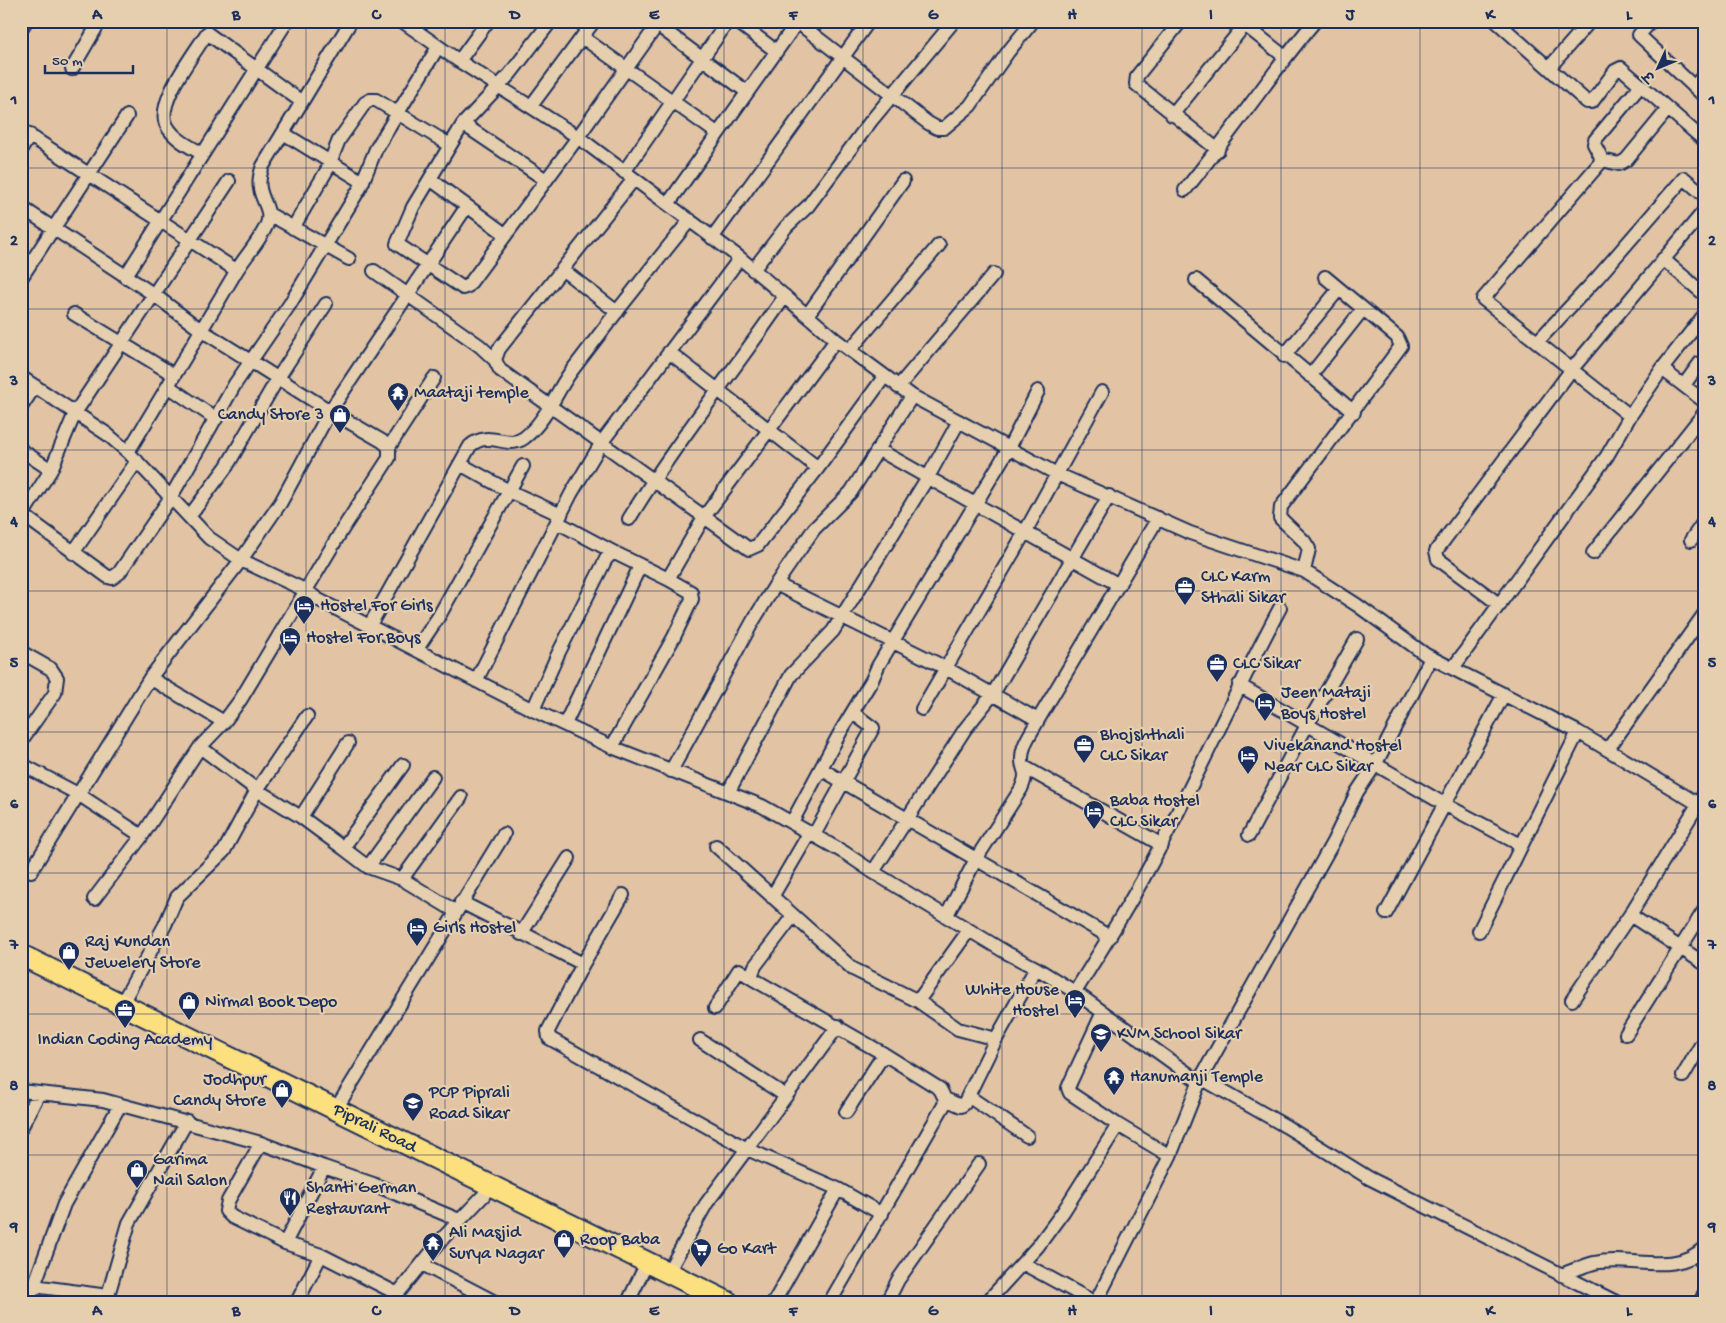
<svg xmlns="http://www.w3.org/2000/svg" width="1726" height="1323" font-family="'Gochi Hand','Playpen Sans Deva',sans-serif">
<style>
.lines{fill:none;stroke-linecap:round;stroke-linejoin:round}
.minor-casing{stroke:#1b2f5e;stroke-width:16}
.primary-casing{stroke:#1b2f5e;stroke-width:24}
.minor{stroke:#e5cfae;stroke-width:12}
.primary{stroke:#fce080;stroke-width:20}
.grid{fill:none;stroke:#1b2f5e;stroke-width:1;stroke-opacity:0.55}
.labels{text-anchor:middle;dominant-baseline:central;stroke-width:4.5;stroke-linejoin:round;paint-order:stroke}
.poi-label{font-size:18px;fill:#1b2f5e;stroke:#e5cfae;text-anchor:start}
.street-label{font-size:18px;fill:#1b2f5e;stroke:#e5cfae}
.neatline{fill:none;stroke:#1b2f5e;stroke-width:2}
.grid-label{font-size:16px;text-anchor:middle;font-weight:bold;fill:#1b2f5e}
</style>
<rect width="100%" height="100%" fill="#e2c4a4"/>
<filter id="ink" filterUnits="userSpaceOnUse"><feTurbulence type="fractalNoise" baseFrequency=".02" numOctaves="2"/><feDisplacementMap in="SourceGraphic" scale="10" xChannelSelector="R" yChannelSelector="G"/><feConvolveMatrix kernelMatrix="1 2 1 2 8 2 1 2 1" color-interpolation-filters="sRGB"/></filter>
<g filter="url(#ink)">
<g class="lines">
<!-- minor casing -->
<g class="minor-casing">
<path id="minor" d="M402,21L459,61L578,137L740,258L836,340L912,396L1057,474L1190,533L1304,571L1357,605L1426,655L1578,732L1705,808
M551,21L510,74L463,124L413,207L397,244L463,288L468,286L578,137L660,21
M652,21L747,92
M736,21L776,51
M1181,21L1137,76L1136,84L1218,150
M1240,21L1285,57
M1496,21L1587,102H1592L1615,71L1621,68L1705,141
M1651,21L1639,35L1705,97
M797,22L928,123L937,128H944L970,106L1008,52L1033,21
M21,29L26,21
M582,37L717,133
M459,61L488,21
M1549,68L1590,21
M72,69L100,21
M1694,87L1705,74
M531,106L594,21
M1172,115L1248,21
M463,124L546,180
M21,130L236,270
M283,133L363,182
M21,150L30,135
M203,154C190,147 174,139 167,126C154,104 195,53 207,33L302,102
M1602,160L1619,164L1626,160L1668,109
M624,172L728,21
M1185,190C1230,135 1269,76 1315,21
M668,204L798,21
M467,206L505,234
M21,207L153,294L201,330L330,411L382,441L389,447
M269,214L349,259
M293,228L327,170L339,140L365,103L370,100H376L450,145
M712,238L869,21
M1663,259L1705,295
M563,270L617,312
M753,270L786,227L808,206L871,121L954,21
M374,271L480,346L495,360L500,370L749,549L758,545L818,468L884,377
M125,277L287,21
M21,278L127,116
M1196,280L1354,412
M74,314L174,375
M808,314L903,181
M1537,342L1598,277L1684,178L1705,196
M850,350L939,245
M669,352L818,468
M1284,356L1339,289
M495,360L499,349L634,179
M1662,369L1705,402
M1310,376L1363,309
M21,377L107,434L128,452L209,538L241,560L307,591L317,599L533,710L612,747L762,806L845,853L873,872L1007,953L1036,968L1075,992L1201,1083
M1684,385L1700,363H1705
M168,386L216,419
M898,387L994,274
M21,407L35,386
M1630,416L1483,299L1600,163L1601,157L1594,144L1595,140L1641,85
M21,450L51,470
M879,450L1119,585
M128,452C164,393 199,334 234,275C243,258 260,242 267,224C274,204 251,196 263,166L351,21
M460,464L509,491L561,515
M23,515L108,577L112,578L119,573L171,497L235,384L290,304L360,188L376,149L438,47
M21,517L51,470L75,413L229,181
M189,517L227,466L278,378L326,304
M629,519C676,442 734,371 785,296
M557,522L617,554
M1691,540L1705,520
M73,553L137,461
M1593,553L1705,412
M1304,571L1309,549L1304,541L1280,518L1281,507L1401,346L1397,337L1325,277
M776,584L944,667L1038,720
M1500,605L1438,559L1436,551L1572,369L1705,210
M370,625L470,446C489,429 507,450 524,438C546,421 555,394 570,373C609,321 649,270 690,220
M417,649L439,616L523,466
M21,652L51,669L57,678L55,693L21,741
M1453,668L1607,456L1630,416L1662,369L1705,314
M150,678L224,722
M476,681L571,494L602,442L740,258
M1239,685L1444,804L1521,845
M922,709L1025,532L1102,392
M533,710L558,654L606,559L611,554H617L668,579
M565,724L640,566
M200,747L257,790L301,817L343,848
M612,747L674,637L692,599L691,592L668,579L704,517L836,340
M1608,749L1705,613
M21,764L78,794L142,836
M403,765L343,848L368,867L402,879L455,911
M1026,768L1162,845
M821,769L1110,937
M671,771L753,621L776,584L814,529L851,492L912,396
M729,791L791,675L833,631L928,477L959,421
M301,817L348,743
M792,822L841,731L872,680L878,666L1009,448L1038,391
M814,835L873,728L853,713
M1249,835L1307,725L1357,639
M716,846L853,969L918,1001L958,1029L996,1039
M368,867L433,777
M31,871L150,678L241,560L281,502L330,411L467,206L430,179
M873,872L965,729L993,694L1109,496
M402,879L461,797
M623,895L583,964L548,1031L549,1038L747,1149L838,1189L882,1214
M772,897L810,832
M94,899L142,836L200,747L224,722L241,699L342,530L389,458V447L434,378
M461,902L583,964
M1386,913L1504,694
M947,915L976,859L1021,789C1030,769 1021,772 1022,758C1022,744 1032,732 1038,720L1158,518
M1630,915L1705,964
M793,916L755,966L752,974L753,979L884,1054L940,1089L945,1099L944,1105L830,1302
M1479,931L1578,732
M521,934L569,858
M1075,992C1105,944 1135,896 1161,845C1202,767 1238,686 1280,608
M1572,1000L1630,915L1705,793
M918,1001L969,930
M121,1005L165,925L177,897L224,851L257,790L307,716
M715,1008L739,970L753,979
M1103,1012L1071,1081L1068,1088L1070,1093L1118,1125L1170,1156
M1626,1034L1705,909
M700,1040L786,1096
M1683,1076L1705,1038
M1201,1078L1287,1127L1369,1178L1616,1302
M21,1091L103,1100L261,1143L324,1167
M968,1096L1027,1136
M945,1099L961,1106L964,1104L996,1039L1036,968
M336,1109L504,834
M846,1112L884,1054
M21,1128L39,1093
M261,1143L228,1201L226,1211L232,1217L285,1243
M1698,1254L1705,1269
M422,1264L495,1302
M1024,1264L1094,1302
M668,1272L706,1204L838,1026
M1561,1275C1572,1271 1583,1266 1594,1263C1631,1255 1675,1277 1705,1247
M21,1281L34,1286L108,1296
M398,1294L321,1255L285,1243L324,1167L373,1184L459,1220
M28,1302L64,1204L120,1105
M106,1302L129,1223L187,1121
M297,1302L321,1255
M391,1302L443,1238L484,1195
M628,1302L642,1273
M774,1302L838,1189
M887,1302L898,1280L979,1164
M987,1302L1038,1246L1063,1212L1118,1125
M1096,1302L1170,1156L1201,1078L1333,842L1357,792L1375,765L1431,658
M1700,1302L1705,1293"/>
</g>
<!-- primary casing -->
<g class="primary-casing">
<g id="primary">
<path id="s1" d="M21,955L728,1302"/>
</g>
</g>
<!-- minor -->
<use href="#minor" class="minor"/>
<!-- primary -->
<use href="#primary" class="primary"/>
</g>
</g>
<!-- grid -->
<path class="grid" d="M167,21V1302M306,21V1302M445,21V1302M584,21V1302M724,21V1302M863,21V1302M1002,21V1302M1142,21V1302M1281,21V1302M1420,21V1302M1559,21V1302M21,168H1705M21,309H1705M21,450H1705M21,591H1705M21,732H1705M21,873H1705M21,1014H1705M21,1155H1705"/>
<!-- icons -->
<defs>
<g id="temple-pin" transform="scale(1.125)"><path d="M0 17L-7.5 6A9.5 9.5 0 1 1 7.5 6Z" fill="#1b2f5e" stroke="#e5cfae"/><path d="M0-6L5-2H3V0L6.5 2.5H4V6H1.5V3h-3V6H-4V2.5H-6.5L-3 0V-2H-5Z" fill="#fff"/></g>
<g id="shop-pin" transform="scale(1.125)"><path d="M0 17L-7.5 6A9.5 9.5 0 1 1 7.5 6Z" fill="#1b2f5e" stroke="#e5cfae"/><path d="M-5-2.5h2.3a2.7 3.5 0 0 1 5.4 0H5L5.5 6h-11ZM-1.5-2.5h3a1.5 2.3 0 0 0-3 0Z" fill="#fff"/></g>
<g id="office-pin" transform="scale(1.125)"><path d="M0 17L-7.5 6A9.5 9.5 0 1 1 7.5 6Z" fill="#1b2f5e" stroke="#e5cfae"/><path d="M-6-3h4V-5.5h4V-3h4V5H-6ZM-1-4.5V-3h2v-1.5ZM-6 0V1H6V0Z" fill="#fff"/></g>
<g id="hotel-pin" transform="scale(1.125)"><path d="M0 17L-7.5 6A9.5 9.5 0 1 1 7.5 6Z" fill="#1b2f5e" stroke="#e5cfae"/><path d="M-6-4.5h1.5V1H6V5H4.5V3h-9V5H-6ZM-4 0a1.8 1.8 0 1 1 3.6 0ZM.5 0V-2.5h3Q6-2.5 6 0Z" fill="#fff"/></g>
<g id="school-pin" transform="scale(1.125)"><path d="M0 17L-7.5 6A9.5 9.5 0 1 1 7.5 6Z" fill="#1b2f5e" stroke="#e5cfae"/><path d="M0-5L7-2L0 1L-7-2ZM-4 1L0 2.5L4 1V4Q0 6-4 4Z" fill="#fff"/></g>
<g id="restaurant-pin" transform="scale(1.125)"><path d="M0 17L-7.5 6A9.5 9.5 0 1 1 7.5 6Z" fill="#1b2f5e" stroke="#e5cfae"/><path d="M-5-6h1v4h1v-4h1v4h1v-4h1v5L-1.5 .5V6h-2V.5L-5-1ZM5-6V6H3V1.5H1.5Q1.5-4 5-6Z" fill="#fff"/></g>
<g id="supermarket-pin" transform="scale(1.125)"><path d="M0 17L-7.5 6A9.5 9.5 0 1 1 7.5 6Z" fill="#1b2f5e" stroke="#e5cfae"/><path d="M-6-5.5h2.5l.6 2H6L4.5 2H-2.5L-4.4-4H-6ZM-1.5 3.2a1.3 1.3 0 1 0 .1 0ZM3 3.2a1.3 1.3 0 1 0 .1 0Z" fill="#fff"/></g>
</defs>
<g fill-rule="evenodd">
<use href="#temple-pin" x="398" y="393"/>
<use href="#shop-pin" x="340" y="415"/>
<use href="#office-pin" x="1185" y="587"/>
<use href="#hotel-pin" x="304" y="606"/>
<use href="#hotel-pin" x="290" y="638"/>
<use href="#office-pin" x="1217" y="664"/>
<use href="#hotel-pin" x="1265" y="703"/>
<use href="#office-pin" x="1084" y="745"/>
<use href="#hotel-pin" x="1248" y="756"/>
<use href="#hotel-pin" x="1094" y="811"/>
<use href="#hotel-pin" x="417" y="928"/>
<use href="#shop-pin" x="69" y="952"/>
<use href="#hotel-pin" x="1075" y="1000"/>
<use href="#shop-pin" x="189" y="1002"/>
<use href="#office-pin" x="125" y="1010"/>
<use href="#school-pin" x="1101" y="1034"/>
<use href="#temple-pin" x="1114" y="1077"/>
<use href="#shop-pin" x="282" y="1090"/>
<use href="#school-pin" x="413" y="1103"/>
<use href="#shop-pin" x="137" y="1170"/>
<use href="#restaurant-pin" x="290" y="1198"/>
<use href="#shop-pin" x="564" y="1240"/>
<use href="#temple-pin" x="433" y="1243"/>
<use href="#supermarket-pin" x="701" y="1249"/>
</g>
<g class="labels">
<!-- poi labels -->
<g class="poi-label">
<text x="414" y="393">Maataji temple</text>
<text x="324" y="415" text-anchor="end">Candy Store 3</text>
<text x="1201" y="577">CLC Karm<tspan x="1201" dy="21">Sthali Sikar</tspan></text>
<text x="320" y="606">Hostel For Girls</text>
<text x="306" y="638">Hostel For Boys</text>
<text x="1233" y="664">CLC Sikar</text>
<text x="1281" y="693">Jeen Mataji<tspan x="1281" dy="21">Boys Hostel</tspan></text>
<text x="1100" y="735">Bhojshthali<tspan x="1100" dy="21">CLC Sikar</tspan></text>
<text x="1264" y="746">Vivekanand Hostel<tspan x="1264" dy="21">Near CLC Sikar</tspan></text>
<text x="1110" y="801">Baba Hostel<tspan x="1110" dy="21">CLC Sikar</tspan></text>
<text x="433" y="928">Girls Hostel</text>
<text x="85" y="942">Raj Kundan<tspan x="85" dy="21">Jewelery Store</tspan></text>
<text x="1059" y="990" text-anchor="end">White House<tspan x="1059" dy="21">Hostel</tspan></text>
<text x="205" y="1002">Nirmal Book Depo</text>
<text x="1117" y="1034">KVM School Sikar</text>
<text x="125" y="1040" text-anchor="middle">Indian Coding Academy</text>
<text x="1130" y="1077">Hanumanji Temple</text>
<text x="266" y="1080" text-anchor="end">Jodhpur<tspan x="266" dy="21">Candy Store</tspan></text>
<text x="429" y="1093">PCP Piprali<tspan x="429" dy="21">Road Sikar</tspan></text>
<text x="153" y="1160">Garima<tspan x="153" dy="21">Nail Salon</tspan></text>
<text x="306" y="1188">Shanti German<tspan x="306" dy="21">Restaurant</tspan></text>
<text x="449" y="1233">Ali Masjid<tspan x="449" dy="21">Surya Nagar</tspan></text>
<text x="580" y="1240">Roop Baba</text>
<text x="717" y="1249">Go Kart</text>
</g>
<!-- street labels -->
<g class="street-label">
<text stroke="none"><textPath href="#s1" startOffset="394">Piprali Road</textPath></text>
</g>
</g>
<!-- margin -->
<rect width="1726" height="1323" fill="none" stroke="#e5cfae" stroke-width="55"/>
<!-- north arrow -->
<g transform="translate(1658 68) rotate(226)" stroke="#e5cfae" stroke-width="4" paint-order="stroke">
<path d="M0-4L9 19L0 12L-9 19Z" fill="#1b2f5e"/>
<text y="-8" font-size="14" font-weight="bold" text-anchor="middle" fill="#1b2f5e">उ</text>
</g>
<!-- scale -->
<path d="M45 65v8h88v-8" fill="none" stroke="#1b2f5e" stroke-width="2.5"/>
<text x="52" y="65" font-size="15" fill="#1b2f5e" stroke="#e5cfae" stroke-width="4" paint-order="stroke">50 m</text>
<rect x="28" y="28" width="1670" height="1268" class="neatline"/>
<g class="grid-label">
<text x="97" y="19">A</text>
<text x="236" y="19">B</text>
<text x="376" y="19">C</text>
<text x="515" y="19">D</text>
<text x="654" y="19">E</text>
<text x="793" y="19">F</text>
<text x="933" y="19">G</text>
<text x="1072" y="19">H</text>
<text x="1211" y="19">I</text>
<text x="1350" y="19">J</text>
<text x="1490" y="19">K</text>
<text x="1629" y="19">L</text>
<text x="14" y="104">1</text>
<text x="1712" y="104">1</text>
<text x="14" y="245">2</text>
<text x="1712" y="245">2</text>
<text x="14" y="385">3</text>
<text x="1712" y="385">3</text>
<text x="14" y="526">4</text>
<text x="1712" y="526">4</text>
<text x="14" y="667">5</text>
<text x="1712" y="667">5</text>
<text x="14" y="808">6</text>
<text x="1712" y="808">6</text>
<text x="14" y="949">7</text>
<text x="1712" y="949">7</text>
<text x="14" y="1090">8</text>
<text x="1712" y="1090">8</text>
<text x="14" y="1231">9</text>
<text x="1712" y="1231">9</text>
<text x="97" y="1315">A</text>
<text x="236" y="1315">B</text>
<text x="376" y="1315">C</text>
<text x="515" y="1315">D</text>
<text x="654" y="1315">E</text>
<text x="793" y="1315">F</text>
<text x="933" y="1315">G</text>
<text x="1072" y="1315">H</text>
<text x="1211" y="1315">I</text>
<text x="1350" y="1315">J</text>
<text x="1490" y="1315">K</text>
<text x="1629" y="1315">L</text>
</g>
</svg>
